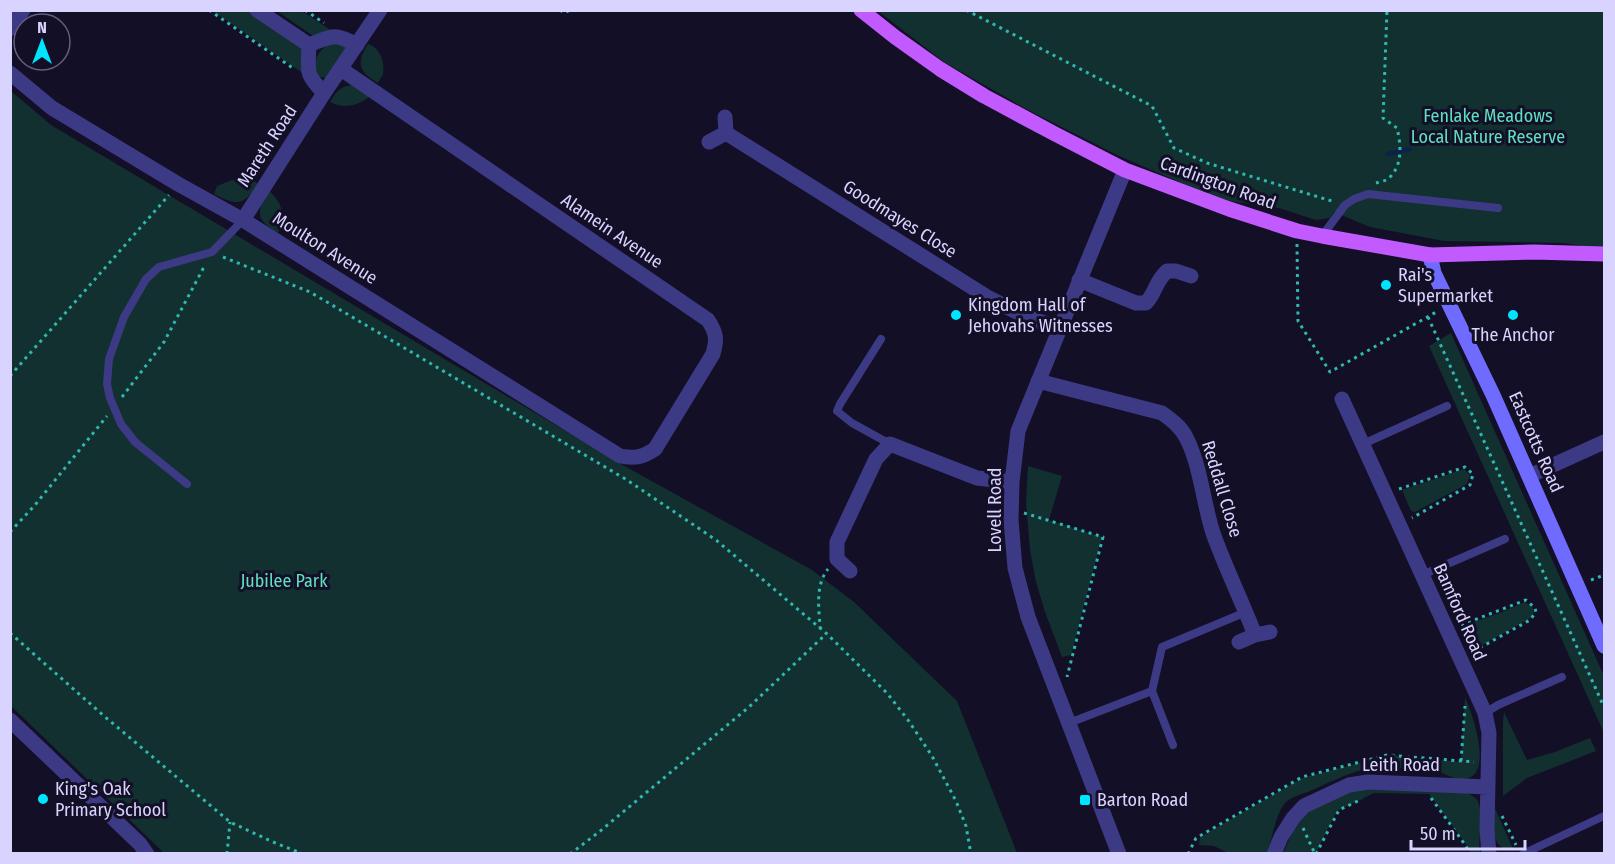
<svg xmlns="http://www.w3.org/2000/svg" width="1615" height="864" font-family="'Fira Sans Condensed',sans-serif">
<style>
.green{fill:#12302f}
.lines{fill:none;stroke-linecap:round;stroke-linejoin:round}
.stream{stroke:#0c2248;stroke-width:4.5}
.path{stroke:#2fb8b0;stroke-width:3;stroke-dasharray:3 4.5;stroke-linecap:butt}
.lane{stroke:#3d3a85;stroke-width:8}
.street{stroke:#3d3a85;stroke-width:15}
.secondary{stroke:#6f6bff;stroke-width:15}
.primary{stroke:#c25bff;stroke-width:15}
.poi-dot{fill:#00e5ff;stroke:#130f26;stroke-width:2}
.labels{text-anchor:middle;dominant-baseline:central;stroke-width:6;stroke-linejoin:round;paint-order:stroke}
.park-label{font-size:18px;fill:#5fe0c0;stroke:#130f26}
.street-label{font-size:18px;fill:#d9d4ff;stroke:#130f26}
.poi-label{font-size:18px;fill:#d9d4ff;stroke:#130f26;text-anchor:start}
</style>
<rect width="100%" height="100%" fill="#130f26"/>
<!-- green -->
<path class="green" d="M213,11H249L288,36L302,48L304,74Z
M277,11H302L335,33L313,36Z
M878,11H1604V248L1588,247L1565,243L1444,241L1370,227L1334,212L1330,218L1316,220L1279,208L1229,201L1184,184L1119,156L1028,110L944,62Z
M334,40L347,47L327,78L319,77C309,60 320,49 334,40Z
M368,44C380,48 385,61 383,74C383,75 378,82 378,83C358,71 356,63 368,44Z
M352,85L357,87L371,96C358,105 345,110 330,102C335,93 340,86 352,85Z
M11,91L51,125L621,464L812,570L854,602L957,701L1017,853H164L11,706Z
M252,179L258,184C243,206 237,206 214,194L217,186L232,180Z
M269,191C283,203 286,217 278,233C255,219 256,213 269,191Z
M1451,333L1604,676V733L1429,346Z
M1028,466L1062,476L1049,520L1102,537L1071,655L1062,657L1045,612L1036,582L1030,550L1026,503Z
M1464,469L1470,475L1467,484L1415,512L1411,511L1402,490Z
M1525,602L1533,608L1534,613L1529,619L1477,648H1472L1463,626L1502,612Z
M1465,697C1472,713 1492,769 1469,778C1457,783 1445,772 1434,771C1416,769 1382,765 1365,769C1346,774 1328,783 1310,791C1303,794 1290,797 1285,803C1274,817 1274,837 1266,853H1228L1214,846L1199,845L1200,837L1302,778L1389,755L1461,762Z
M1504,712L1527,760L1555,752L1590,738L1596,751L1527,778L1503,796V722Z
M1357,788L1460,791C1466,793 1474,795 1477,800C1485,811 1477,840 1480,853H1471L1465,843L1429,794L1374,793L1337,811L1316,853L1283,854L1296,823L1307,811Z
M1494,806L1514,851C1489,849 1493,824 1494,806Z"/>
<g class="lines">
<!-- stream -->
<path class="stream" d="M1388,154L1410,149"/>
<!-- path -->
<path class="path" d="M209,10L294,69
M305,10L324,23
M560,10L564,13L570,10
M966,10L1152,106L1174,148L1207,163L1335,202
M1376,183C1380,182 1386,181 1389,178C1403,165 1401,145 1397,128L1383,118L1387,10
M1297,244L1298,321L1330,372L1438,311
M223,257L310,292L627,480L716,540L827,634L887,693L908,720L932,756L956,801L966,826L971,854
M1428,317L1604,707
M10,376L169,195
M122,397L164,342L205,265
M1399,489L1465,467L1473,474L1470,485L1412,518
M1024,513L1103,537L1067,677
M10,532L35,505L107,416
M1591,580L1604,575
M1461,625L1526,600L1535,608L1536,612L1530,620L1474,651
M821,629L820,627C819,609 815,585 828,569
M10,633L104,716L230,822L273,842L303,854
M1461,761L1465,706
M1431,798L1466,846L1469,854
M1502,816L1516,845
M1303,828L1315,854
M227,854L230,822
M570,854L599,832L749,707L826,634
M1188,854L1196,838L1302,777L1387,755L1474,762
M1316,854L1339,810L1362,799"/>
<!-- lane -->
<path class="lane" d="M1322,236L1345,205L1354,199L1368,194L1498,208
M881,339L840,404L837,411L852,423L890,444
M1363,444L1447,406
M187,484L135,442L121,424L110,398L107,384L109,359L124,317L146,279L159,267L212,252L243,220
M1422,575L1505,539
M1485,713L1498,705L1562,677
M1069,723L1152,691
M1173,745L1152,691L1162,647L1246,612
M1523,854L1604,816"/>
<!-- street -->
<path class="street" d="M257,10L309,45
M10,29L23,10
M10,73L52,108L178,184L243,220L620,456C635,459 643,457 655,449L713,354C717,339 717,334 708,320L341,69
M324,93C305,74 308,72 309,45C332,36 334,32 357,45
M725,117L726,133L989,298L1029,318L1060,328
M709,142L726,133
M243,220L324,93L380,10
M1079,280L1136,303H1146C1156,292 1155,282 1167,271H1176L1191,276
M1038,381L1162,413C1173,421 1181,427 1187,439C1201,468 1203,502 1213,533C1225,567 1242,601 1255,635
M1342,399L1485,713L1489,733L1487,830L1489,854
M1529,476L1604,442
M850,571L837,559V542L876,459L890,444L977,478L1012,482
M1239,642L1255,635L1270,632
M10,720L140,844L147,854
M1119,854L1028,617L1015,568L1011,520L1012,482L1018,431L1125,170
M1274,854L1281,837L1293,818L1304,806L1349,785L1368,782L1488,787"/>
<!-- secondary -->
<path class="secondary" d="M1430,255L1434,273L1493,395L1604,646"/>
<!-- primary -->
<path class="primary" d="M861,10L895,37L940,69L984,96L1055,134L1125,170L1229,209L1297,231L1322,236L1430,255L1534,252L1604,254"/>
</g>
<!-- markers -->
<g class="poi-dot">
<circle cx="1386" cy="285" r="6"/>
<circle cx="956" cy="315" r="6"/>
<circle cx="1513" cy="315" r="6"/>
<circle cx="43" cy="799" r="6"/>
<rect x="1079" y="794" width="12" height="12" rx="3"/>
</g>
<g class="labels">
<!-- park labels -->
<g class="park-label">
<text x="1488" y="116">Fenlake Meadows<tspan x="1488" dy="21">Local Nature Reserve</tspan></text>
<text x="284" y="581">Jubilee Park</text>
</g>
<!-- street labels -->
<g class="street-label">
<text transform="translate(267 146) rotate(-57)">Mareth Road</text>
<text transform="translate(1218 183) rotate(20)">Cardington Road</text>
<text transform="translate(900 219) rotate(32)">Goodmayes Close</text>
<text transform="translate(612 231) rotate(34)">Alamein Avenue</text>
<text transform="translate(325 248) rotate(32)">Moulton Avenue</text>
<text transform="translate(1536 442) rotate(66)">Eastcotts Road</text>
<text transform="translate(1222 489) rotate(73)">Reddall Close</text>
<text transform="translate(995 510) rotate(-90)">Lovell Road</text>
<text transform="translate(1460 612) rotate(66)">Bamford Road</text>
<text x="1401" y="765">Leith Road</text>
</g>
<!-- poi labels -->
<g class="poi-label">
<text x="1398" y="275">Rai's<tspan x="1398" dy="21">Supermarket</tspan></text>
<text x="968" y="305">Kingdom Hall of<tspan x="968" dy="21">Jehovahs Witnesses</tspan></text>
<text x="1513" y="335" text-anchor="middle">The Anchor</text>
<text x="55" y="789">King's Oak<tspan x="55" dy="21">Primary School</tspan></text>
<text x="1097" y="800">Barton Road</text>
</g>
</g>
<!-- border -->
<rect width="1615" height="864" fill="none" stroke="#d9d4ff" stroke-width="24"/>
<!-- north arrow -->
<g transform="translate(42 42)"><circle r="28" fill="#130f26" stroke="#625e7d" stroke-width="1.5"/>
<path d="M0-4.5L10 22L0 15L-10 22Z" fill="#00e5ff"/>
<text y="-9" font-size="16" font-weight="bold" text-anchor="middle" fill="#d9d4ff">N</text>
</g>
<!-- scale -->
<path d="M1411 840v9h114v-9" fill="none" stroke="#d9d4ff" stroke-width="3"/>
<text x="1420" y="840" font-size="18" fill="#d9d4ff" stroke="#130f26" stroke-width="4.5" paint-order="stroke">50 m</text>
</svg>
